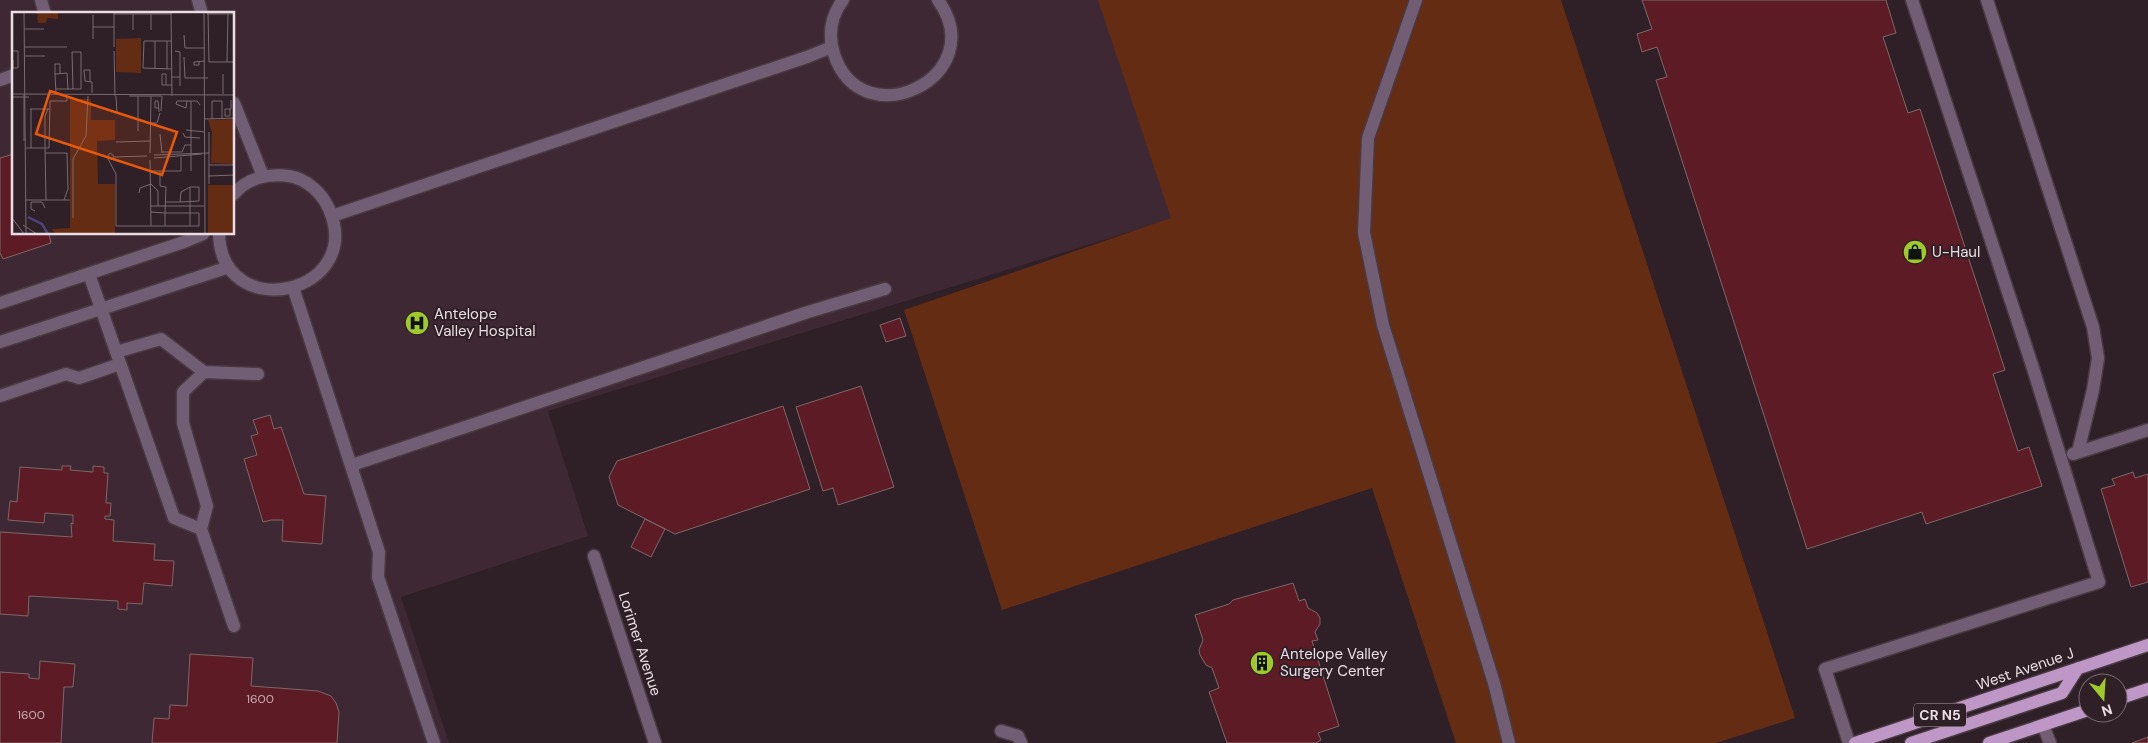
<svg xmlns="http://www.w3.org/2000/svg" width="2148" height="743" font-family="'DM Sans',sans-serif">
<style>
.built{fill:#3e2833;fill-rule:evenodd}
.grass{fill:#652c14}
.building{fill:#5d1c25;stroke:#7d6768}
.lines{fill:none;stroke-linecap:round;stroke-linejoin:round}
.service-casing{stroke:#493a41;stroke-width:15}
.minor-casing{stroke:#493a41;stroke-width:15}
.primary-casing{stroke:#493a41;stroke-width:15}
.service{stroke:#715e75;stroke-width:12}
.minor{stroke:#715e75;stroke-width:12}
.primary{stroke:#bf97c7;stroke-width:12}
.labels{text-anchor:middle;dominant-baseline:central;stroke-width:4;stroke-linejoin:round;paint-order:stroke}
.number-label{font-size:12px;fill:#c6adb4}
.shield{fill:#2f1f27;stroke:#b1a4ab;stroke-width:1}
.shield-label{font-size:14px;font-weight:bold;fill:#e9dde3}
.poi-label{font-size:15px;fill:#e9dde3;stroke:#2f1f27;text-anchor:start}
.street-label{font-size:15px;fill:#e9dde3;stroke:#2f1f27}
.inset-river{fill:none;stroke:#51427c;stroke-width:2.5}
.inset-road{fill:none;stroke:#796b72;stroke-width:1}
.view{fill:#e8590c;fill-opacity:0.15;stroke:#e8590c;stroke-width:2.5}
.inset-edge{fill:none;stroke:#e9dde3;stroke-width:2.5}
</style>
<rect width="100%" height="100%" fill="#2f1f27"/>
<!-- built -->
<path class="built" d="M0,0H1099L1172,219L548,411L588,536L401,597L449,743H0ZM14,14H234V234H14Z"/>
<!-- grass -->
<path class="grass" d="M1098,0H1561L1795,718L1716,743H1456L1372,488L1002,610L904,310L1171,218Z"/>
<!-- building -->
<path class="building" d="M1642,0H1886L1896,33L1883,37L1908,113L1920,109L2005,370L1993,374L2018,451L2029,447L2042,486L1926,524L1922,512L1807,549L1656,80L1667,77L1657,47L1642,52L1637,34L1652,29Z
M14,154V234H49L51,243L3,259L0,253V158Z
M900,318L906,336L886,342L880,325Z
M861,386L894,487L838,505L833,488L823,491L796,407Z
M783,406L810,489L675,534L618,505L609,477L617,461Z
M270,415L274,429L281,427L304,494L326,496L322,544L282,541L283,520H271L263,522L244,459L257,455L251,436L258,434L253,420Z
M62,466H71L70,470L93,472V466L104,467V473H108L106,503H111L110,516H105V519L114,520L113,541L155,544L154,560L174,561L172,586L144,583L142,604L127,603V610L118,609V601L29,596L28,616L0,614V532L72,537L71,523L73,524V515L45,513L44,523L8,520L10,501L17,502L20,467L62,470Z
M2133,472L2135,478L2148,474V582L2131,587L2101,489L2115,485L2112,479Z
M645,519L665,529L651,557L631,547Z
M1293,583L1299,601L1305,599L1308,608L1317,613L1320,618V624L1315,632L1318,640L1312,641L1339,726L1318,733L1321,740L1316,743H1227L1209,692L1219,688L1212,668L1206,665L1200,655L1199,650L1203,640L1195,615L1229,604L1233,600Z
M190,654L253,658L251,686L318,691L331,696L336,703L339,712L337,743H152L154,718L169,719L170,705L187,706Z
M40,661L75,664L73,687H64L61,743H0V672L29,674V678L39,679Z
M2148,737V743H2132Z"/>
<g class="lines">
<!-- service casing -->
<g class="service-casing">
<path id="service" d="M41,0L45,14
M198,0L202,14
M843,0C831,16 828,35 834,54C862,140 993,76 938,0
M1416,0L1368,138L1364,233L1383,325L1494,683L1509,743
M1987,0L2093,327L2098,358L2093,390L2078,452
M0,80L14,75
M234,103L263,176
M332,216L807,57L832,47
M219,234C222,326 366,294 329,209C322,193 307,179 289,176C269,173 247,178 234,194
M89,274L174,518L201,529L234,626
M293,287L379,552L378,577L434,743
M0,303L184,242L203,234
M0,342L229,267
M116,352L161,339L204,372L258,374
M0,396L66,374L79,378L120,364
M2073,454L2148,430
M352,465L808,312L885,289
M201,529L207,506L183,423V392L204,372
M2043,725L2050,743
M1001,731L1018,736L1021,743
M1849,743L1825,669L2099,582L2032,365L1912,0"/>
</g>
<!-- minor casing -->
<g class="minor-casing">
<path id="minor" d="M594,556L655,743"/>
</g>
<!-- primary casing -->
<g class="primary-casing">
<path id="primary" d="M2118,699L2148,689
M1855,743L2148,645
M1911,743L2062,693L2078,668
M1989,743L2088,710"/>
</g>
<!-- service -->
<use href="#service" class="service"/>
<!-- minor -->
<use href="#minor" class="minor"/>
<!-- primary -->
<use href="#primary" class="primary"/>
</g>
<!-- icons -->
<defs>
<g id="shop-disc" transform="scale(1.25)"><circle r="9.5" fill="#9fca2c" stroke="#2f1f27"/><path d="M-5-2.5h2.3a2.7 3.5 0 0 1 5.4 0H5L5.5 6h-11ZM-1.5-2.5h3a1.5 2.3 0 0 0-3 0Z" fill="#111"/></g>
<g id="hospital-disc" transform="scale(1.25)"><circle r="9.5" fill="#9fca2c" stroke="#2f1f27"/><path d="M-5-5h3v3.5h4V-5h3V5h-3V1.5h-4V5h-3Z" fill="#111"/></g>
<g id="building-disc" transform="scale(1.25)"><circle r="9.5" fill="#9fca2c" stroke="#2f1f27"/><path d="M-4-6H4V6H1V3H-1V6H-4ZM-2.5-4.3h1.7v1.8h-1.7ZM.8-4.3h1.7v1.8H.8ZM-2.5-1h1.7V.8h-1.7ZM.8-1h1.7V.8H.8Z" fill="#111"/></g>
</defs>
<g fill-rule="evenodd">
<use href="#shop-disc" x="1915" y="252"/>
<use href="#hospital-disc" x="417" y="323"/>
<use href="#building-disc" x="1262" y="663"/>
</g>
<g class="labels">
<!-- number labels -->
<g class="number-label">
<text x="260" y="699">1600</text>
<text x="31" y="715">1600</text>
</g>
<!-- shield labels -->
<rect class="shield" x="1914" y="703.5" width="52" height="23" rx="4"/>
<g class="shield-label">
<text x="1940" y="715">CR N5</text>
</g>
<!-- poi labels -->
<g class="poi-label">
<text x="1932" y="252">U-Haul</text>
<text x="434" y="314">Antelope<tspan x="434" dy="17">Valley Hospital</tspan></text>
<text x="1280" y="654">Antelope Valley<tspan x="1280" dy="17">Surgery Center</tspan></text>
</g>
<!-- street labels -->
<g class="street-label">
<text transform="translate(640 644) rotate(72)">Lorimer Avenue</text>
<text transform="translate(2025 669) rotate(-19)">West Avenue J</text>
</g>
</g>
<!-- overview -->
<g transform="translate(12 12)">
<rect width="222" height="222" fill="#2f1f27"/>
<path d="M129,26V61L104,60V27ZM58,87H79V108H103V128L85,129L86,172H103V222H43L40,217L58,216ZM222,107V152L199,151L200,120L196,108ZM196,173H222V222H196Z" fill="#652c14"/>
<path d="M25,0H46V7L35,6L34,11H26Z" fill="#652c14"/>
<path class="inset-river" d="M16,205L30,212L36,222"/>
<path class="inset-road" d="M12,0L14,222M159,0L160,84M192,0L193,222M196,0L197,50H223M102,2H159M121,2V18M139,2V18M195,2H223M81,3V27M81,15H102M12,17H32M172,23L173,36H193M143,29V57M155,29V57M159,29H132L131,56L159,57M12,35H55M102,35V1M0,39H6V56H1V48M102,39L103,84M163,39L168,40V65M12,44H33M172,45L173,66H196M187,50V53H182V50L193,49M215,50L216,2M43,62V52H48V61M159,65H168V74M78,69V58H72L73,69L80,70V81M154,73V62H150V73H160M44,77H61L60,40H69V77H61M0,82L223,83M44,82L43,62L55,61L56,78M211,82V62M104,84L105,101M117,84H149M126,84V119M0,85H17M175,89L174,96L164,92L165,89H185L188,93M179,89V159M147,96H143V89H146L147,100M18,97H37M218,97V104H213V97H219V88M149,99L150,84M193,107L223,106M200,107V89H210V107M139,111H145L148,101M174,118L193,120M197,120V172M171,121L173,125L188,126M148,122L150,141M12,129V82M104,130L138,129M14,136H33L34,188M19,136V97M33,136H37L38,89H55V84M33,136V104L36,97M150,140H170L173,133H179M33,141H55L56,177L52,188M138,141L139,84M142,143L197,141M102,145L135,144M142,146L190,142M99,148L102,144L98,141L95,145L104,162V214H187V201H153L154,175L148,174V159H139M138,148L139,214M197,153H223M148,159H169V145M196,164L223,163M127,181L128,176L139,172L146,179V194M14,188H58M154,190H168L169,180L178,175V214M168,190L187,189V175H178M139,194H192M23,199L19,197V190H30L33,196M139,200L153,201V214M0,206L12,222M61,206V147L74,124L76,84M11,213L25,222"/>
<path class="view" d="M38,79L165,120L150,163L24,122Z"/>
<rect width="222" height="222" class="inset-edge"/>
</g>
<!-- north arrow -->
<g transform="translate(2103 698) rotate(162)"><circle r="24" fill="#2f1f27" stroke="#796b72"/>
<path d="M0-4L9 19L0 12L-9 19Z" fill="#9fca2c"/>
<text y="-8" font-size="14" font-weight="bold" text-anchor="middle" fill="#e9dde3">N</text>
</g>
</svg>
